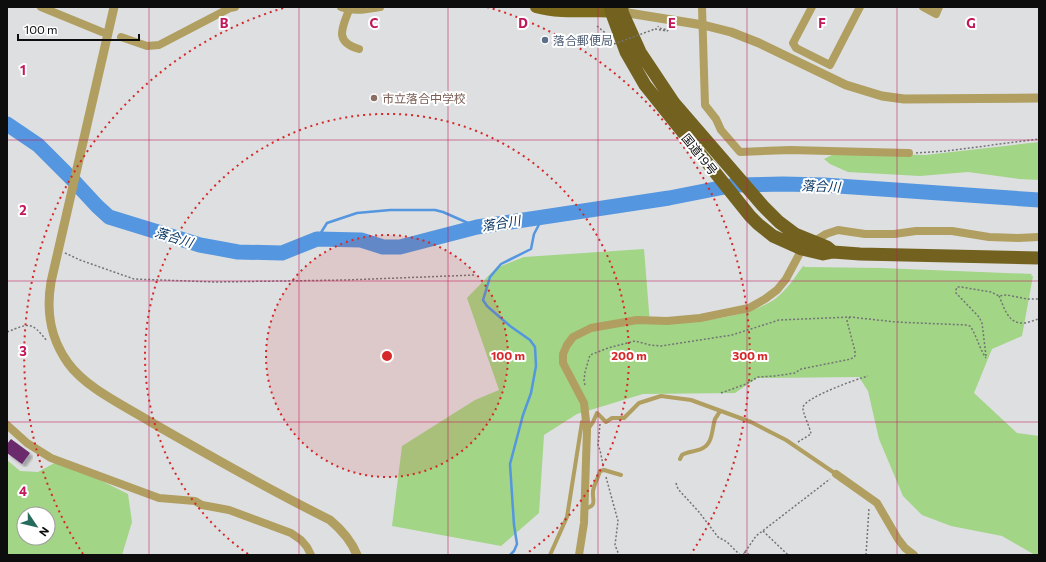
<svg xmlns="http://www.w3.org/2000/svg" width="1046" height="562" font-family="Commissioner,'Noto Sans JP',sans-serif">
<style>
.green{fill:#a2d586;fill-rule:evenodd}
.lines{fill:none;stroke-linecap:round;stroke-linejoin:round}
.stream{stroke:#5496df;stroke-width:2.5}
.river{stroke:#5496df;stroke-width:15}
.building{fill:#6b296c;filter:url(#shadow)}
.path{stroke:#737475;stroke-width:1.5;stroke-dasharray:2 2;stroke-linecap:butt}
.service{stroke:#b09f60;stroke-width:4}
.minor{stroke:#b09f60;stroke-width:8}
.tertiary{stroke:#b09f60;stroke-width:9}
.primary{stroke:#7d6a1d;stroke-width:12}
.trunk{stroke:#72611f;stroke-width:13}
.path-bridge{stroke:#737475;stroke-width:1.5;stroke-dasharray:2 2;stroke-linecap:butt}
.grid{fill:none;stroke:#c2185b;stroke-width:1;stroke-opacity:0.55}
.ring{fill:none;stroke:#d62828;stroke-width:2;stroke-dasharray:2 4}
.service-dot{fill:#5c6f8a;stroke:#fff;stroke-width:1.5}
.education-dot{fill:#8d6e63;stroke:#fff;stroke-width:1.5}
.labels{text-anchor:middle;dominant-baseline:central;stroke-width:4;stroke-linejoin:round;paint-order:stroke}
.service-label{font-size:12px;fill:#4e5e75;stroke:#fff;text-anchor:start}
.education-label{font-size:12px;fill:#785e54;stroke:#fff;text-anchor:start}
.street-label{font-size:12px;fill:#0d0d0e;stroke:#fff}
.water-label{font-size:13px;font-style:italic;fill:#00305e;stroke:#fff}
.grid-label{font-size:13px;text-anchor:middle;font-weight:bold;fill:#c2185b;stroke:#fff;stroke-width:4;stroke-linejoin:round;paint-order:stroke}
.centre{fill:#d62828;stroke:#fff;stroke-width:2}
.ring-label{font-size:12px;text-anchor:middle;font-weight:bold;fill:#d62828;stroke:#fff;stroke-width:4;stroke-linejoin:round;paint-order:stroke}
</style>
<defs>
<filter id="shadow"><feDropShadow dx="3.5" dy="3.5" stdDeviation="1" flood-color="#0004"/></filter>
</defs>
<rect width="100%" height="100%" fill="#dedfe1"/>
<!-- green -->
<path class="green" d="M1039,142V180L1019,179L968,172L920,176L848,172L830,164L824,159L836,153L925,155Z
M644,249L650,324C685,324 746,319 775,299C787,290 795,277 803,266L805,267L881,268L1032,274L1031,276H1033L1022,336L992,349L974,393L1017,433L1039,436V555H1035L1002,536L951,526L922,515L903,496L879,439L868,391L859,377L757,378L735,393L643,394L577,414L544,435L539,513L501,546L392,526L402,446L475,400L499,390L467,298L496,268L524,257Z
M7,460L20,471L38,472L60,460L128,494L132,522L122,555H7ZM24,514H48V538H24Z"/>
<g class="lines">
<!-- stream -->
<path class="stream" d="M317,239L327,223L357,213L390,210H435L443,212L477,227
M510,555L514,551L517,544L514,525L510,464L523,415L531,393L536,366L535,347L530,340L510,326L487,306L483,300L490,277L501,264L531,249L534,234L543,217"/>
<!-- river -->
<path class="river" d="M7,124L38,145L72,179L97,206L109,217L200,245L238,252L282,253L317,239L361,240L383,247H400L477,227L669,198L735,185L783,184L824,185L1039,200"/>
</g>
<!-- building -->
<path class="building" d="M11,439L30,453L22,464L7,453V444Z"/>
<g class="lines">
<!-- path -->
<path class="path" d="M597,26L609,36
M655,29L667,31L668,30L659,28L658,26
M916,153L946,151L1039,139
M65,253L80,260L134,279L215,282L346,280L475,275
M999,296C1004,307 1008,324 1023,323C1028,323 1034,320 1039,319
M7,332C30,323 31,321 47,341
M986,356L982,323L979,317L956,293V290L957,287H961L991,292L999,296L1007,295L1027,299H1039
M585,385L584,381L585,372L590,355L608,348L635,341L650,345L661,346L732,335L779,320L850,317L896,322L966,325L970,326C977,336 979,348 986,358
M721,393L746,384L758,377L775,376L795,373L801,369L851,359L855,356V351L847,321L850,317
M600,424L598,446L600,450L603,465
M798,442L811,434C810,427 802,412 803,407C806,397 857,379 868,376
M606,477L618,521L615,545L619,555
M676,483L678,489L699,512L718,537L727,542L740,555
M763,531L787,554L790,555
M744,552L750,555
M743,555L756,536L830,479
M866,555L869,508"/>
<!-- service -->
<path class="service" d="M588,429L593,422L597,413L606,422L612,418H624L639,403L661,396L691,400L751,422L786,440L836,474
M680,459L682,455C688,451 696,452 703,448C713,443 712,428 715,419C717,416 719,413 720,411
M584,509C598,505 592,502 593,491C594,485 598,478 600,471L604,470L621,475
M550,555L567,517L582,422L586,420"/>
<!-- minor -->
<path class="minor" d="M41,7L102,32
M341,7C354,12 367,9 380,7
M702,7L705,105L716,119L721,130L740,152L790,150L909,153
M812,7L793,43L796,48L830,65L860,7
M923,7L936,14L939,7
M349,10C342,28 334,42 359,49
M121,37L147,46L159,45L230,8L235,7
M7,425L27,443L51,458L159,498L195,501L202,505L229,510L291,533L301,540L307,547L311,555
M836,474L877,503L898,539L905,548L914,555
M579,555L584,523L587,430L584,403L563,363V354L567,345L573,337L591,328L637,320L667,321L700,318L749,308L765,299L777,290L786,279L802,249L826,234L838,230L865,234H894L916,231H952L989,237L1018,238L1039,237"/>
<!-- tertiary -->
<path class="tertiary" d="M114,7L51,282C46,312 50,338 68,363C86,388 123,405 149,421C208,455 268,489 330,520C342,530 351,540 357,555
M622,12L703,25L731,32L759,43L846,85L882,96L904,99L1039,98"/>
<!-- primary -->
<path class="primary" d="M536,7C564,15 593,9 621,12"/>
<!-- trunk -->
<path class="trunk" d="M611,7V11L626,52L645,85L750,216L758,224L773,236L802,249L823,254L833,252L860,254L1039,258
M622,7V12L640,52L674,103L763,206L779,222L795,234L827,247L833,252"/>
<!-- path-bridge -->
<path class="path-bridge" d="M614,44L655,29"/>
</g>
<!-- grid -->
<path class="grid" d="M149,7V555M299,7V555M448,7V555M598,7V555M747,7V555M897,7V555M7,140H1039M7,281H1039M7,422H1039"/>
<!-- distance rings -->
<circle cx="387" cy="356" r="121" fill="#d62828" fill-opacity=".12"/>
<g class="ring">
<circle cx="387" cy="356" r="121"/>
<path d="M248 554A242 242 0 1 1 526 554"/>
<path d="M83 554A363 363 0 0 1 287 7M487 7A363 363 0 0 1 691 554"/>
</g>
<!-- markers -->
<circle class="service-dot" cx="545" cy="40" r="4"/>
<circle class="education-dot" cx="374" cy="98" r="4"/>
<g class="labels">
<!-- service labels -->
<g class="service-label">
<text x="553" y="40">落合郵便局</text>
</g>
<!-- education labels -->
<g class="education-label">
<text x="382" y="98">市立落合中学校</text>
</g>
<!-- street labels -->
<g class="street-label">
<text transform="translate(700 154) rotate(51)">国道19号</text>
</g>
<!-- water labels -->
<g class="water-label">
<text transform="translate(821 186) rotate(2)">落合川</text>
<text transform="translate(501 223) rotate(-9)">落合川</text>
<text transform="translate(174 237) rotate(17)">落合川</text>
</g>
</g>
<g class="grid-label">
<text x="224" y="28">B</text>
<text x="374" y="28">C</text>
<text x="523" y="28">D</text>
<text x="672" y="28">E</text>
<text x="822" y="28">F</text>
<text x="971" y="28">G</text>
<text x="23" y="75">1</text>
<text x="23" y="215">2</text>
<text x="23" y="356">3</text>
<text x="23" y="496">4</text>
</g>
<circle cx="387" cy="356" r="6" class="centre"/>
<g class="ring-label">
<text x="508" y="360">100 m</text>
<text x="629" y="360">200 m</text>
<text x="750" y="360">300 m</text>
</g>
<!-- border -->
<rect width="1046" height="562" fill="none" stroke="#0d0d0e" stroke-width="16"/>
<!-- north arrow -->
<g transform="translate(36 526) rotate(125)"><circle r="19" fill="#ffffff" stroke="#9e9e9f"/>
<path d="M0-3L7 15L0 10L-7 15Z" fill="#276b5c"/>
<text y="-6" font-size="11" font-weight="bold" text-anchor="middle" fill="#0d0d0e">N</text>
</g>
<!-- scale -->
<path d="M18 34v6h121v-6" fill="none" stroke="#0d0d0e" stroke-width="2"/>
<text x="24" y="34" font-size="12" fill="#0d0d0e" stroke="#ffffff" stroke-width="3" paint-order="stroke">100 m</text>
</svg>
